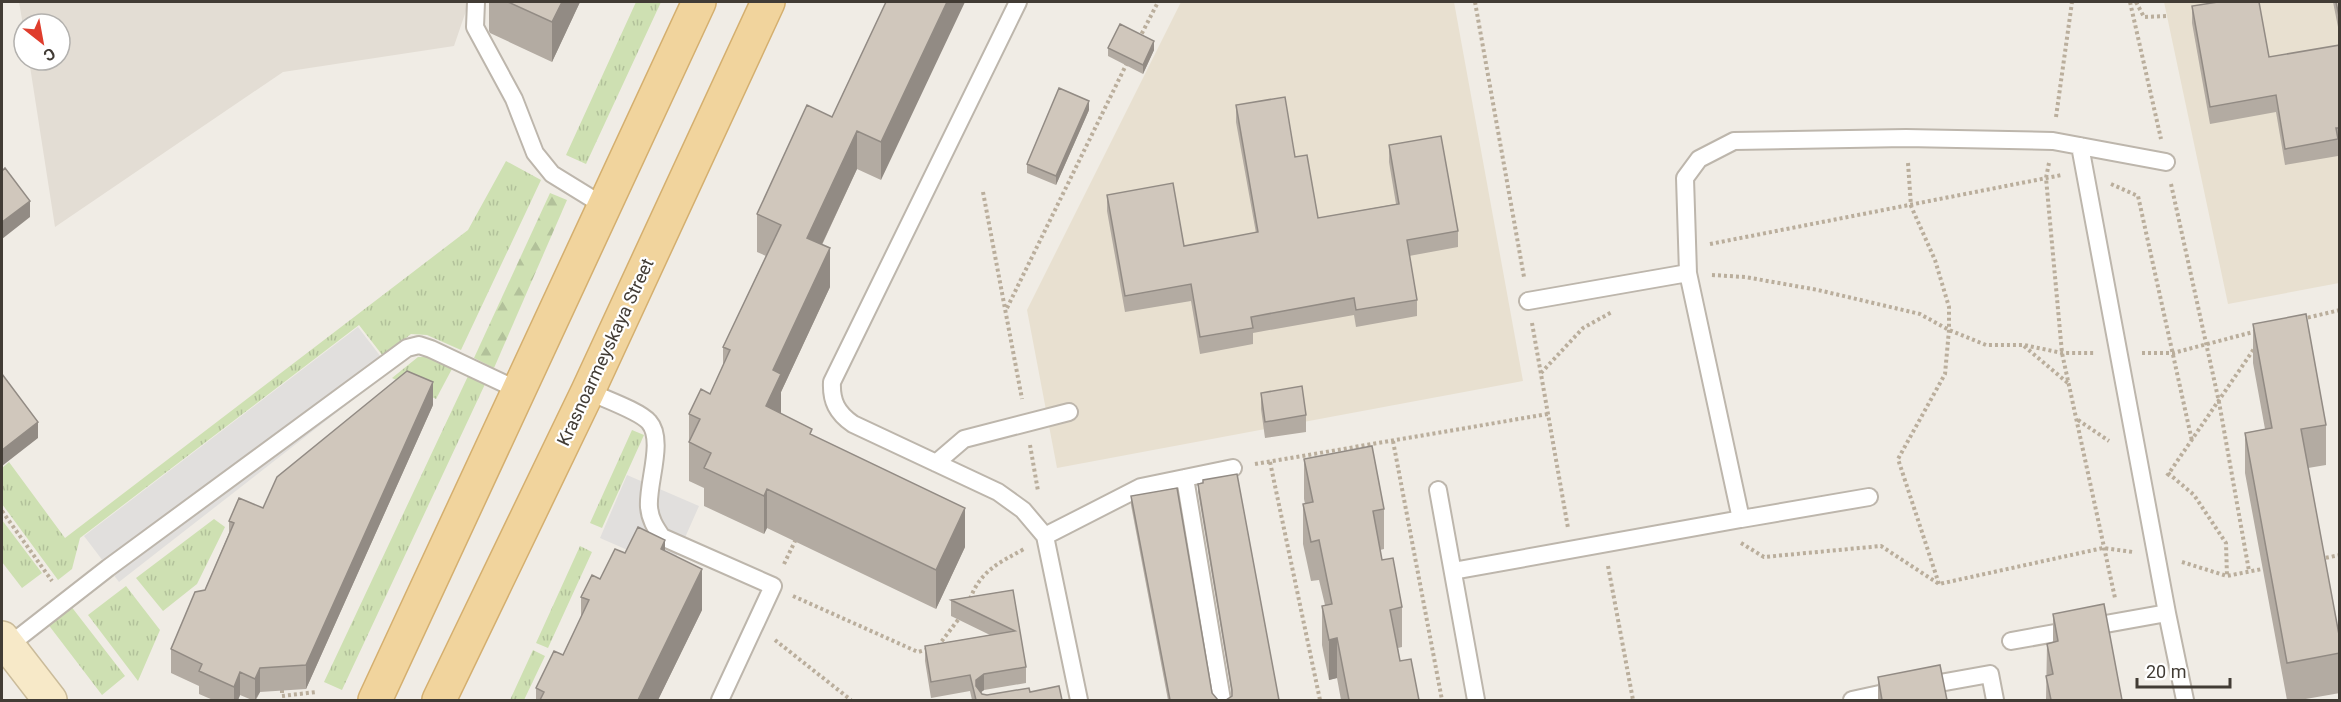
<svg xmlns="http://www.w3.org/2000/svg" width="2341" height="702" font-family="Roboto,sans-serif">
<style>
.residential{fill:#e3ddd4}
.education{fill:#e8e0d0}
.grass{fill:url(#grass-tufts)}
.forest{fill:url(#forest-firs)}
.parking{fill:#e1dfdd}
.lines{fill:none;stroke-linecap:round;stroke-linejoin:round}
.service-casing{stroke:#bdb6ac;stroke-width:20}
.secondary-casing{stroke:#cabb9a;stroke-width:36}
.primary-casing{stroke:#d4af6f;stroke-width:36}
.path{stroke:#baae9c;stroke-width:4;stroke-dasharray:3 3;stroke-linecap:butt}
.service{stroke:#fff;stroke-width:16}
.secondary{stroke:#f7e9c8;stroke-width:33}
.primary{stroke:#f1d49d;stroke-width:33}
.wall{fill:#b3aba2}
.shaded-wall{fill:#928b84}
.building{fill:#d0c7bc;stroke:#928b84;stroke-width:1.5}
.labels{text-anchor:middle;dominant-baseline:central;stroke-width:4.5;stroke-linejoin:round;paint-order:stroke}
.street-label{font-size:18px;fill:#423c35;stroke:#fff}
</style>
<defs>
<pattern id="grass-tufts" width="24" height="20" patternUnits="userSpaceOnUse" patternTransform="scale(1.5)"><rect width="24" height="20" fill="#cee0b2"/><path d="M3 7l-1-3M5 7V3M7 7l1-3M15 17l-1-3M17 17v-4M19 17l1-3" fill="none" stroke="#b2c19a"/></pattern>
<pattern id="forest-firs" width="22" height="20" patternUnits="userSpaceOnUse" patternTransform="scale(1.5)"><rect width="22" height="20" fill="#cee0b2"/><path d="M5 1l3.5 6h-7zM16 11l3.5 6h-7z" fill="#b2c19a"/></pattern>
</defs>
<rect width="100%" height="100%" fill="#f0ece5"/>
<!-- residential -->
<path class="residential" d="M19,2H469L454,46L283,72L55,227L29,60H60V24H24V31Z"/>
<!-- education -->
<path class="education" d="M1181,2H1454L1523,381L1057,468L1027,310Z
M2164,2H2339V283L2228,304Z"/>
<!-- grass -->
<path class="grass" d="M636,2H661L586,164L566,155Z
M506,161L541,180L461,350L427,335L411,334L383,356L359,325L80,538L72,569L58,580L2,504V468L9,462L65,538L468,230Z
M418,357H426L453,367L436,399L392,378Z
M469,374L486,382L342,690L324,682Z
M632,430L644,435L602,528L590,523Z
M214,519L225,527L197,584L163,611L136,578Z
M2,520L42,573L22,588L2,562Z
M580,546L592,552L548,648L536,643Z
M126,586L160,630L138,681L88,615Z
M67,601L125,676L102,695L44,619Z
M533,650L545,656L524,700H510Z"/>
<!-- forest -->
<path class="forest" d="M550,193L567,200L494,368L474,358Z"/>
<!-- parking -->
<path class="parking" d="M358,327L391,370L119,582L84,536Z
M627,475L699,506L671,569L600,538Z"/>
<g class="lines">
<!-- service casing -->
<g class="service-casing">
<path id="service" d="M476,2L475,27L514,99L535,153L552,174L604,206
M1018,2L832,382C831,401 837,413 853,424L998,492L1023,510L1045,536L1079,700
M2080,146L2167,613
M1528,301L1688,273
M588,391C602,398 640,411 649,422C665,440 647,484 649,507C650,519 655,527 662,537L773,586L720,700
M936,463L964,439L1069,412
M1185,478L1222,700
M1438,490L1476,700
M1741,519L1869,497
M1045,536L1141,487L1233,468
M1453,571L1741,519L1688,273L1685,178L1699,159L1734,141L1906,138L2053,141L2166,162
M2011,641L2167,613L2185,700
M8,646L108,568L407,348L419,345L431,349L518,390
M1923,686L1990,674L1995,700
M1852,700L1898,690"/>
</g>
<!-- secondary casing -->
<g class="secondary-casing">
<path id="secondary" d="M2,638L50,700"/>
</g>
<!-- primary casing -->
<g class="primary-casing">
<path id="primary" d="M375,700L699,2
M439,700L588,391L768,2"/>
</g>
<!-- path -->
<path class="path" d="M1475,2L1524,277
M2130,2L2161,139
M2136,2L2144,17L2167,16
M1139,39L1158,2
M2056,117L2072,2
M1908,163L1911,206L1935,260L1949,307V330L1945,374L1898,459L1939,584
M2049,163L2046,178L2062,353L2115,598
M2111,184L2138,196L2192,441
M2171,184L2219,402L2249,571
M983,192L1022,399
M1710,244L2062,175
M1712,275L1745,277L1818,290L1920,314L1949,330L1986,345H2024L2062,353H2095
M1007,308L1128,61
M2302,319L2340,310
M1532,323L1568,528
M2024,346L2069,384
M2142,353H2173L2257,331
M1541,373L1583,328L1612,312
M2078,420L2109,441
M1393,441L1442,700
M1030,445L1038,491
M1270,462L1320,700
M1255,464L1548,414
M2168,473L2194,495L2226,543L2227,576
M2167,476L2256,346
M2,511L52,581
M1741,543L1764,557L1881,546L1939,584L2103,548L2133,552
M2320,559L2340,555
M2182,562L2227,576L2262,569
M784,564L796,539
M1608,566L1633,700
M793,596L918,652L929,649
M970,599C981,570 999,563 1024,549
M775,640L851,700
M938,646L961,616
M282,690V696L316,692"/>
<!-- service -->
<use href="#service" class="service"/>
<!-- secondary -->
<use href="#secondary" class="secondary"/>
<!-- primary -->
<use href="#primary" class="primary"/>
</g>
<!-- wall -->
<path class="wall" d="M489,2H580L552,62L490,33L489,31Z
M886,2L881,180L857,169L822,245L830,287L781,392L780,414L812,435L965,547L936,609L767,528L764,534L704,506V488L689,481V414L710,394L723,365V347L766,256L757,252V214L832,117Z
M2333,2H2340V37Z
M2192,6L2269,57L2340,45V144L2338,145V156L2285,165L2276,112L2210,124L2192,23Z
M1108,48L1154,50L1143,74L1108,56Z
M1236,105L1295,157L1318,218L1396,204L1389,162V145L1458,231V247L1409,256L1417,300V316L1356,327L1354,315L1253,333V344L1200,354L1191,301L1125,312L1107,211V195L1184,246L1256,233L1236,122Z
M1089,110L1056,185L1027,173V164Z
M2253,324L2326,425V465L2308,468L2340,653V693L2300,700H2287L2245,473V433L2265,429L2253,363Z
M1261,393L1306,415V432L1265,438L1261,409Z
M433,405L306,689L260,692L256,700H252L240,695L238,700H213L199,694V686L171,673V649L205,590L229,533V521L263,508Z
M1304,459L1384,509V549L1380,550L1382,560L1402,607V647L1398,648L1400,661L1419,700H1341L1337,678L1329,680L1322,645V606L1325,605L1319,580L1311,581L1303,544V504H1305L1304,499Z
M1198,484L1279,700L1232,696L1198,492Z
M1131,496L1212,693L1218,700H1168L1131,505Z
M665,551L702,610L658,700H536V688L563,655L581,617V597L600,579L625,553Z
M1013,590L1026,667V683L984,690L981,692L982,694L987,695L1030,692L1062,700H972L970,691L931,698L925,661V646L990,635L951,616V600Z
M2053,614L2122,700H2046L2047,644L2053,642Z
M1878,677L1947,700H1878Z"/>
<!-- shaded-wall -->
<path class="shaded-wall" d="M562,2H580L552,62V22Z
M947,2H965L881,180V142Z
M1154,41V50L1143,74V65Z
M1089,101V110L1056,185V176Z
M857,131V169L807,276V238Z
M30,201V217L2,239V222Z
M830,248V287L781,392V413L766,445V406L773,370Z
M433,382V405L306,689V665Z
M38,422V438L2,466V450Z
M767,489V528L764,534V496Z
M965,508V547L936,609V570Z
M665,540V581L661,549Z
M702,569V610L658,700H638Z
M1337,638V678L1329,680V640Z
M260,668V692L255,700V679Z
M240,672V695L238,700H234V687Z
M984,674V690L976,696V680Z"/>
<!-- building -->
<path class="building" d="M508,2H562L552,22Z
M886,2H947L881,142L857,131L807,238L830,248L773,370L781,374L766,406L812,429L810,434L965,508L936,570L767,489L764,496L704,468L711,453L689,442L700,419L689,414L701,389L710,394L730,350L723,347L781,225L757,214L807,105L832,117Z
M2218,2H2259L2269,57L2340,45V128H2336L2338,139L2285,149L2276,95L2210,107L2192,6Z
M2336,2H2340V21Z
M1120,24L1154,41L1143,65L1108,48Z
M1059,88L1089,101L1056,176L1027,164Z
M1285,97L1295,157L1307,155L1318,218L1399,204L1389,145L1441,136L1458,231L1407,240L1417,300L1356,310L1354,298L1251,317L1253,328L1200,337L1191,284L1125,296L1107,195L1173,183L1184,246L1258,232L1236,105Z
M5,168L30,201L2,222V171Z
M2306,314L2326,425L2301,429L2340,640V653L2287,663L2245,433L2272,428L2253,324Z
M407,371L433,382L306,665L260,668L255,679L240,672L234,687L199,671L202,664L171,649L195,592L205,590L234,523L229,521L239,498L263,508L277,477Z
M2,374L38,422L2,450Z
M1302,386L1306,415L1265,422L1261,393Z
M1372,446L1384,509L1373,511L1382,560L1393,558L1402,607L1390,610L1400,661L1411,659L1419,700H1349L1337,638L1329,640L1322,606L1332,604L1319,540L1311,542L1303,504L1313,502L1304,459Z
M1237,474L1279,700H1226L1232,696V690L1198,484L1203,483V480Z
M1177,488L1212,693L1218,700H1170L1131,496Z
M638,527L665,540L661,549L702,569L638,700H540L544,692L536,688L554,651L563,655L589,600L581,597L592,575L600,579L615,549L625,553Z
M1013,590L1026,667L984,674L976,680V686L982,694L987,695L1029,688L1030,692L1059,686L1062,700H976L970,675L931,682L925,646L1015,631L951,600Z
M2104,604L2122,700H2051L2046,676L2053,674L2047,644L2058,641L2053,614Z
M1940,665L1947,700H1882L1878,677Z"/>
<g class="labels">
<!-- street labels -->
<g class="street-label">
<text transform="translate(605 352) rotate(-65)">Krasnoarmeyskaya Street</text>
</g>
</g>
<!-- border -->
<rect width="2341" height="702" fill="none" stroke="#423c35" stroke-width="6"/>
<!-- north arrow -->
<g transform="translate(42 42) rotate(149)"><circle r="28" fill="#ffffff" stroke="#b3b1ae" stroke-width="1.5"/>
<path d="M0-4.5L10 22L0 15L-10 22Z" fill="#df3d2d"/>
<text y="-9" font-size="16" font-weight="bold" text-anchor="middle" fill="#423c35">С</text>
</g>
<!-- scale -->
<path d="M2137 678v9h93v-9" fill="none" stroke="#423c35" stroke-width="3"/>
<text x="2146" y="678" font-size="18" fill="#423c35" stroke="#ffffff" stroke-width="4.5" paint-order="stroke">20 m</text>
</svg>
